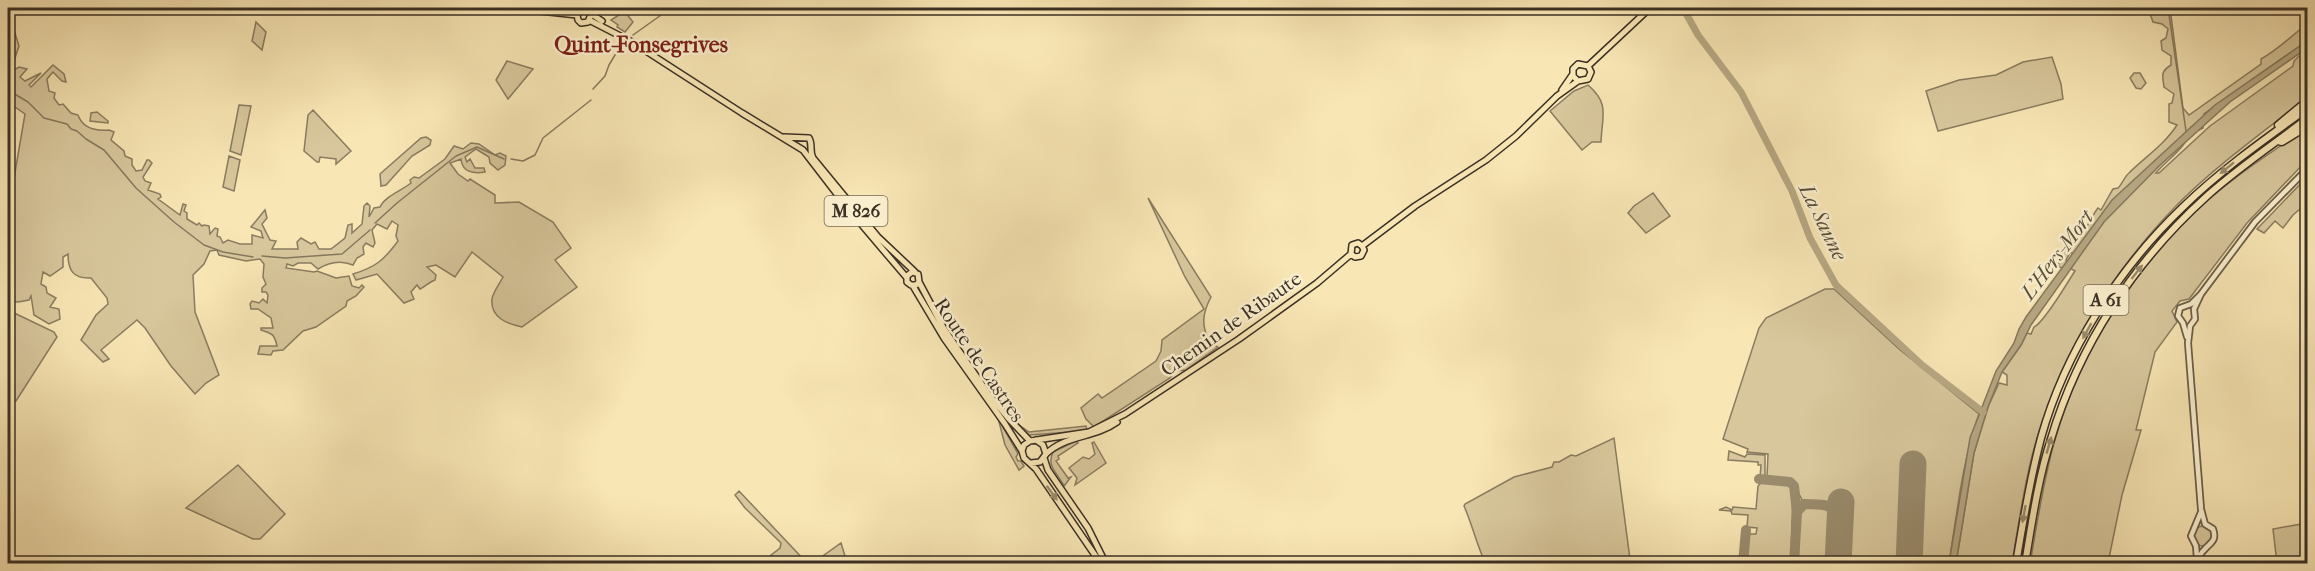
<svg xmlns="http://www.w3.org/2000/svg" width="2315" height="571" font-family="'IM FELL French Canon',serif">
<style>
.green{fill:#d8c79c;stroke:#897c60;stroke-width:1.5}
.water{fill:#b7a883;stroke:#85785d;stroke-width:1.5}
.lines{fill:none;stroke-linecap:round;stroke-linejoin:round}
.stream{stroke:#85785d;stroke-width:1.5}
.river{stroke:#b7a883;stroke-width:7}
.taxiway{stroke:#998b6c;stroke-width:10}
.runway{stroke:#998b6c;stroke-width:27}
.minor-casing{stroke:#6a5e49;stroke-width:8}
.major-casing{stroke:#3a3025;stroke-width:8}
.highway-casing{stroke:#3a3025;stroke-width:9}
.minor{stroke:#faefce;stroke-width:4.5}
.major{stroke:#f8e6b4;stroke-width:5}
.highway{stroke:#f8e6b4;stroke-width:6}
.oneway{fill:#998b6c}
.labels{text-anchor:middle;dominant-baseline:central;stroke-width:5;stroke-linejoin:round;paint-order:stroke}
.shield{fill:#faefce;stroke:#746958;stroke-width:1.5}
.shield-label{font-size:18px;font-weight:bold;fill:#3a3025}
.street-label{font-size:20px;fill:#3a3025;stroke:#faefce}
.water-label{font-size:21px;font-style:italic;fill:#594e3c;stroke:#faefce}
.quarter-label{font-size:22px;font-weight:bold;fill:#7a1f14;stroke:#faefce}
</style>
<rect width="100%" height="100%" fill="#f8e6b4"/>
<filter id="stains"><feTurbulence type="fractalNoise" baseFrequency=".00333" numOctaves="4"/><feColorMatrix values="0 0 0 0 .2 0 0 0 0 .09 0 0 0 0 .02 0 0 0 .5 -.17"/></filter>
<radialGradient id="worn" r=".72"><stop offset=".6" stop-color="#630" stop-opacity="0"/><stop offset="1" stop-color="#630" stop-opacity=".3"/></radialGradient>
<!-- green -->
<path class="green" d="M622,8L633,22L625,32L617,27L618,25L611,20L619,15L616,10Z
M2148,8H2170L2183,108L2189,115L2261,64V59C2279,49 2291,36 2307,24V41L2204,114L2203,128L2199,130L2191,127C2188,148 2168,158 2156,173H2159L2210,126L2293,66L2294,61L2307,48V97C2263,133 2215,166 2175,207C2107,277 2057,362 2032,456C2023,491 2018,528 2012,563L1956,564L1974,453L1988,407L1999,383L2007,385V375L2002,372L2021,345L2027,333L2031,334L2034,327C2044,323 2067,283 2075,271L2068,267L2073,253H2070L2066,260L2067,263L2063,268L2059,267L2058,260L2082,228L2086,227C2091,221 2093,214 2098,208L2101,210L2113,189L2118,188C2122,184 2125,176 2129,173C2144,158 2165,144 2177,125L2169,122V104L2172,103L2174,94L2164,87C2162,75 2161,71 2171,65V56L2162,50L2161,41L2166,38L2168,29L2162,24L2153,22Z
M256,22L266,32L262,50L252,41Z
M8,24L14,30L19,46L12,67L14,70L19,67L27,69L20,77L25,81L41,73L29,85L31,87L53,65L64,74L66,82L62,81L53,72L47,79L49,91L55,93L54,98L59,105L63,104L71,113L78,115C83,129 97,131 109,130L114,132L111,140L124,151L125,156L132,159V165L136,171L142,170L147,160H149L152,163L143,177L145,181L151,183L148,190L160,194L161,197L158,199L180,215L183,204L186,205L184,211L187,213V219L197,225L199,223L202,226L204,225L209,226L210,234L215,228L218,229L217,236L220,237L223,243L228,240L240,244H252V235L263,238L261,231L251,227L265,210L267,218L262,224L270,240L276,241L272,249H298L297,242L301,238L311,244L315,242L319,249H331L345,238L348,225L352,224V233L362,224L364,206L367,203L370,206L369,217L374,208L380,207C385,196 401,191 411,183L410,180L414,177L419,178L445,159L454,146L463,149L471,143L479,144L495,155L500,153L506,156L505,165L498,170L490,163L489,157L476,149L465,157L467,162L470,159L475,168H484L485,172C473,174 462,172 461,159L450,163L458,174L468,181L470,179L495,195V203L519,202L553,222L571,248L555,260L577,287L522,327C508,324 490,318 492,299C493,292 500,283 503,277L472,252L455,277L436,265L427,267L436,275L435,280C429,282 425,287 420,289L417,285L411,292L414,299L404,303L377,274L356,280L353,274C376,267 384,260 398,241L396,236L398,225L392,221L387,229L377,224L372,230L375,243L373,247L366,243L363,247L364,254L357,258L353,265C341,260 329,262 318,269L311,263H298L293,266L287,264L286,268L314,272L317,271L336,278L349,276L352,286L359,288L362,285L364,287L356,296L347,301L346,306L316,327L303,331L283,350L273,351L271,355L258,354L260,346H277C274,333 272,334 261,330V328H273L271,318L258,309H251L250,304L252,301L259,303L263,299L267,303L268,295L266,292H262V288L266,284L263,277L264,264L260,259L246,261L219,255L217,250L210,251L204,264L193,275L195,312L219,375L206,383L195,394L171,366L145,328L137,320L101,350L109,359L103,362L81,340L96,315L108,304L107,298L91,278C73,279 68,270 68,254L63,257V267L50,276L43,272L41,284L46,287L47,293L56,298L50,307L59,309L60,319L49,324L34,315L31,296L29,300L18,302L8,301V187L13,184L25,114L8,102Z
M2052,57L2061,84L2063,99L1938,131L1926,91L1959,80L1996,75L2023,62Z
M507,61L533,69L508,99L496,80Z
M2134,73H2140L2146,83L2141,89L2136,88L2130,78Z
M1588,85C1610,104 1602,115 1601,142H1592L1582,150L1550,111L1574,91Z
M239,105L251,106L241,155L230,151Z
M313,110L351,151L336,164V159L320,157L319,162H317L304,151L308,115Z
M97,112L108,121V123L90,121L91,113Z
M2307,128V160L2247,223L2189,299L2180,301L2172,311L2177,322L2155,352L2136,430H2141L2122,495L2108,563L2030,564C2037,523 2043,483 2054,443C2080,350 2137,264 2208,200C2239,173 2273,151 2307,128Z
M426,137L431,140L430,145L412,156L386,185L381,186L380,174L421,138Z
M229,156L240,160L234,191L223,187Z
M2306,178L2307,181V203L2293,215L2283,228L2275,221L2264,233L2257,229Z
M1653,193L1670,216L1646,233L1628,213L1634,206Z
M1148,198L1211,297C1202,314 1201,326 1210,343L1218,347L1186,370L1176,371L1170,378L1094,427L1086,419L1081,408L1098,394L1102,398L1156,361L1161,351L1162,340L1204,309L1185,277Z
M1825,289H1834L1899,349L1979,414C1962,462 1957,514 1949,563H1847L1849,503L1802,500L1793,481L1767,477L1768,454L1747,452L1748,449L1723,439L1759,328L1766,318Z
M8,310L54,332L57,337L16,401H12L8,413Z
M998,418L1018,454L1016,457L1018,461H1021L1024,466L1019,470L1005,445Z
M1015,422L1029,432L1086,426L1087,429L1085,431L1029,435Z
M1614,438L1630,559L1633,563H1583V561H1579V564L1480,563L1484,560C1476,542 1472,524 1464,506L1465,504L1514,477L1552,467L1554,462H1559L1571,455L1576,456Z
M1076,441L1078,443L1058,456L1059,459L1056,461L1068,478L1071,477L1064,486C1058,474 1046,466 1053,452Z
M1094,442L1106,463L1075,485L1077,478L1069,468L1083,457L1089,459L1095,454L1092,443Z
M1729,451L1745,457L1747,454L1765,455V477H1760L1761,465H1758V462L1728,460Z
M238,465L285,514L260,539H253L186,508Z
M1762,482L1787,484L1793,488L1791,563H1745L1747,539L1750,534H1756L1757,528L1747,527L1748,515L1732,514L1731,511L1719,510L1726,507L1732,510L1733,507L1756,509L1758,486Z
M739,491L807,563H778L771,555L780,548L781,543L745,508L735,495Z
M1807,507L1824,508L1831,514L1830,563H1797L1799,515L1801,510Z
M2307,523V563H2277L2273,529Z
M2193 536a10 10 0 1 1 20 0a10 10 0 1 1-20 0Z
M841,543L845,556L837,563H813Z"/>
<!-- water -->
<path class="water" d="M2307,41V48L2230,102L2159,166L2104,222L2031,325L2021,345L2002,372L1988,407L1974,453L1956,563H1949L1970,438L1996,371L2014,343L2019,329L2026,317L2112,200L2215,105Z"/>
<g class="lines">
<!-- stream -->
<path class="stream" d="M2168,8L2186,131
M633,35L671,8
M593,89L605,76L609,65L618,50L627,43
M8,90L28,102L44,118L67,124L71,129L77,131L86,139L104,150L136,188L174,222L204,245L223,252L253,257
M511,159L523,161L535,155L543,138L591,100
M375,223L397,203L456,156L477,147L504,159
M262,256L285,258L342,254L370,230"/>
<!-- river -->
<path class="river" d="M1683,8L1698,35L1741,92L1792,191L1810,238L1836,285L1922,365L1983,412"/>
<!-- taxiway -->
<path class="taxiway" d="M1759,479L1790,482L1794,486L1797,512L1794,564
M1797,512L1804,504C1818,505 1832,502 1840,516
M1743,564L1746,530"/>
<!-- runway -->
<path class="runway" d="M1838,564L1841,502
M1909,564L1913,464"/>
<!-- minor casing -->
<g class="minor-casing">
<path id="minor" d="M2187,337L2183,323L2178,316L2180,308L2191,304L2201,294L2255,222L2308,168
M2197,559L2196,546L2191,536L2201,512
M2197,564C2199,559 2200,553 2204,550C2211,542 2217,541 2213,529L2205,524L2201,509L2188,343L2190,326L2195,319L2194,309L2201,294"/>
</g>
<!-- major casing -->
<g class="major-casing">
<path id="major" d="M512,8L577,15
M577,15L579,12L585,10L602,21
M577,15L578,20L581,23L588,22L590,17
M589,20L632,42L742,113L803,150L850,211L907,278
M1588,66L1650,8
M1578,81L1573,76V69L1578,64L1588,66
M1562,90L1573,74
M784,137L809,138C813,145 809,151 813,158L878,237L915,272
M1362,246L1415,206L1486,160L1516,136L1557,96L1578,81L1588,79L1591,72L1588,66
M1351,254L1355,257L1361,256L1364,250L1362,246
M1351,254L1352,245L1358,243L1362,246
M919,282L916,285H911L907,282V276L912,272L918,274L919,282L944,329L987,392L1008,418L1030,441
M913,286L944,338L1005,424L1022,451L1024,458L1036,469L1101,564
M1022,451L1024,445L1030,441L1089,432L1125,414L1239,339L1317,283L1351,254
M1046,454C1065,435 1095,438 1117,422
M1044,458L1048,470L1088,528L1106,564
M1031,463L1040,462L1046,454L1043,445L1036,440"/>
</g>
<!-- highway casing -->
<g class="highway-casing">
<path id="highway" d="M2278,125L2308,100
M2278,141L2282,142L2308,126
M2016,564C2023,521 2030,479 2041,438C2065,352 2118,269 2183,207C2221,170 2265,139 2308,108
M2025,564C2032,522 2038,479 2051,439C2079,345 2134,262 2207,196C2238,168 2274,144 2308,118"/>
</g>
<!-- minor -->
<use href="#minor" class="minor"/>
<!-- major -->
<use href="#major" class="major"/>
<!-- highway -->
<use href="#highway" class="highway"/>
</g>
<!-- one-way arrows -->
<defs><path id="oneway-solid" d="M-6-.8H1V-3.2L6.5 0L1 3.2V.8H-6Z" transform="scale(1.5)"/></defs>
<g class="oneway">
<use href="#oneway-solid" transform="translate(2227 168) rotate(141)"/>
<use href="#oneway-solid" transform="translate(2137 272) rotate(-52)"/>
<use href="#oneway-solid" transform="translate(2087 331) rotate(119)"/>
<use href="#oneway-solid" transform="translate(2049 445) rotate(-74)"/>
<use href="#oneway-solid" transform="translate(1052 493) rotate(54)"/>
<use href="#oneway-solid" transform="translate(2024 514) rotate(100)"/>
</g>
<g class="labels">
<!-- shield labels -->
<g class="shield">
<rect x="824.5" y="196" width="63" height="30" rx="4.5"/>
<rect x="2083.5" y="285" width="45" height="30" rx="4.5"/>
</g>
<g class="shield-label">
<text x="856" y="211">M 826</text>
<text x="2106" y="300">A 61</text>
</g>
<!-- street labels -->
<g class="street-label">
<text transform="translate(1231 324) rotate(-35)">Chemin de Ribaute</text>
<text transform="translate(979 360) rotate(56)">Route de Castres</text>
</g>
<!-- water labels -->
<g class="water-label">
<text transform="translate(1823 222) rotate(64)">La Saune</text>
<text transform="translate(2057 255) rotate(-53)">L'Hers-Mort</text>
</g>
<!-- quarter labels -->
<g class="quarter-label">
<text x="641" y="45">Quint-Fonsegrives</text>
</g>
</g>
<!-- margin -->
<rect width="2315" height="571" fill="none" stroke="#f8e6b4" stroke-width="30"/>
<rect x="9" y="9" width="2297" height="553" fill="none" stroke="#3a3025" stroke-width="3"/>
<rect x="15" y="15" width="2285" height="541" fill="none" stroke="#3a3025" stroke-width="1.5"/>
<rect width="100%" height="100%" filter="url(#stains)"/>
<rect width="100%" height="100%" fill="url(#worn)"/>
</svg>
